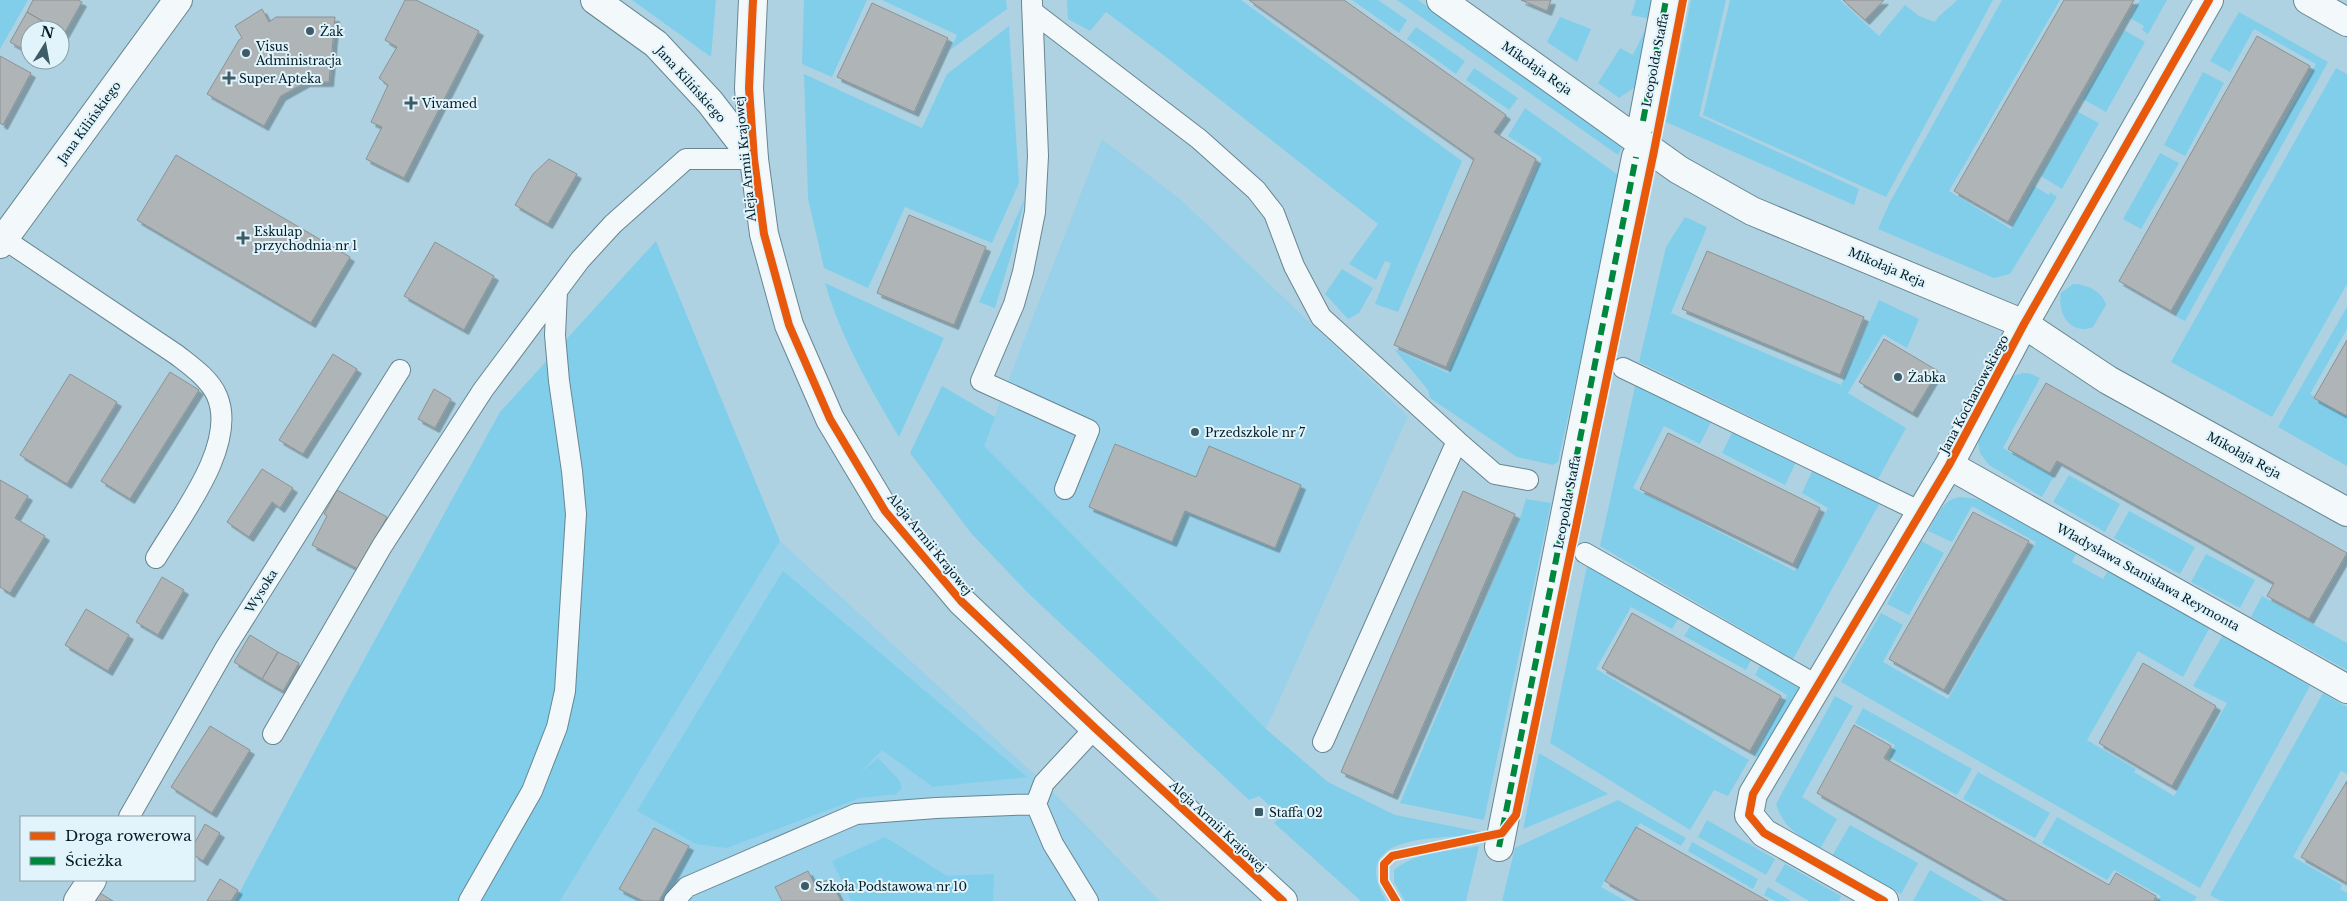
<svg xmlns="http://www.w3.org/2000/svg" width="2347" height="901" font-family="'Libre Baskerville',serif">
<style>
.built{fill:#98d1e9}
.green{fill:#81ceeb}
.building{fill:#afb5b7;stroke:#8c9294;filter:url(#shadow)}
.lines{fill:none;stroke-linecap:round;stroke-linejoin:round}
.lane-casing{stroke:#688692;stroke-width:22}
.street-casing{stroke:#688692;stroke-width:30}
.secondary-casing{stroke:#688692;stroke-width:30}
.lane{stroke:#f3f8fa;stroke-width:20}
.street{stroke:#f3f8fa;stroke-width:28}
.secondary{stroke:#f3f8fa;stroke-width:28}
.quiet{stroke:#00873e;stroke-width:6;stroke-dasharray:12 6;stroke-linecap:butt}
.cycleway-casing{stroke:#e1f4fc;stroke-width:11}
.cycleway{stroke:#e8590c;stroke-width:8}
.poi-dot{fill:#3e5c67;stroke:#e1f4fc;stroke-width:2}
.labels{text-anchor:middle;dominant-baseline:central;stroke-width:4;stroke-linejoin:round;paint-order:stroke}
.poi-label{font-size:12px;fill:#021c26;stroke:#e1f4fc;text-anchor:start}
.street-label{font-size:12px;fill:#021c26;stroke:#e1f4fc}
</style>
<defs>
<filter id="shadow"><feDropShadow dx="4.5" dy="4.5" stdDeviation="0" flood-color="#0004"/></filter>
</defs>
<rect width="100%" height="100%" fill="#aed2e1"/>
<!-- built -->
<path class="built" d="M1102,139L1181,200L1408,416L1266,729L983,446Z
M780,541L1044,783L1160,901H560Z"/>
<!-- green -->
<path class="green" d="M0,0H28L0,49Z
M632,0H716L711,57Z
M804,0H867L832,77L802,64Z
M882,0H1006L1007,9L950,50L957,35Z
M1067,0H1241L1462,161L1398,312L1375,304L1391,263L1385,261L1376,280L1349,264L1378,224L1166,57L1106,12L1090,31L1068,19Z
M1352,0H1378L1407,20L1399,33Z
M1397,0H1418L1624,143L1618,155Z
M1636,0H1659L1656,20L1631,15Z
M1691,0H1726L1699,116L1859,189L1854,205L1666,122Z
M1730,0H1840L1879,36L1905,5L1919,16L1935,22C1941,12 1949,9 1957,0H1993L1886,197L1703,115Z
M2002,0H2060L1949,191L2011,229L2034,186L2049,195L2050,192L2057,197L2010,274L1994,278L1878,229L1889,204Z
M2140,0H2167L2148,34L2142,30L2144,26L2130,18Z
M2239,12L2328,62L2185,321L2175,316L2316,64L2254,29L2230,72L2210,61Z
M1560,17L1591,29L1577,62L1547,42Z
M1009,26L1019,183L992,243L905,207L868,288L824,268L808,198L804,74L922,128L947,74Z
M1416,27L1465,61L1456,74L1407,39Z
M1646,28L1655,29L1641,83L1619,98L1598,83L1620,48L1633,55Z
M2124,30L2145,42L2106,112L2083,99Z
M1474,68L1518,98L1509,110L1466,80Z
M2336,68L2347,74V284L2272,417L2171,362Z
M2203,72L2224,83L2185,156L2164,145Z
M1525,108L1621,177L1558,462L1553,465L1517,457L1430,398L1428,390L1394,349L1448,373L1542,158L1508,136Z
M2078,112L2099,123L2062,189L2041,176Z
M2160,153L2179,163L2141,229L2123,219Z
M1025,198L1012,252L995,308L979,302Z
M1685,217L1707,227L1671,313L1841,385L1879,300L1919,319L1907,348L1883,334L1848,393L1906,428L1878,479L1639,362L1666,247Z
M656,241L780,541L560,901H235L342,700L500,412Z
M1342,269L1373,288L1359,313L1348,319L1325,294Z
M825,283L944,338L899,437C870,388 841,338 825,283Z
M2073,284C2087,284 2103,292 2106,305L2093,327C2070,336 2057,313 2061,293Z
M2347,307V329L2310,394L2347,415V466L2278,427Z
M2022,373H2029L2040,378L2003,448L2054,476L2042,497L1989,465L1980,453L1978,442L1982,430L2013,376Z
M1636,382L1713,418L1700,444L1664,426L1633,488L1795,571L1828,508L1802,493L1814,467L1882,499L1793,659L1600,546Z
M942,386L995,417L984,446L1266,729L1328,782L1395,815L1481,832L1476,835C1434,839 1347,834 1386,901H1361L1274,823L1281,816L1259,796L1249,800L1028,593L971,533L910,453Z
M1734,429L1797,460L1785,485L1722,453Z
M2069,475L2120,504L2105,532L2053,502Z
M1961,497L1977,499L1992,506L2076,554L2072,562L2103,579L2109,569L2210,627L2183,677L2138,651L2087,740L2136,769L2134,772L2174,796L2227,703L2193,686L2223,635L2310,686L2200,888L1841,682L1881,613L1903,625L1883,662L1948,699L2036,542L1972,506L1952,542L1928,531C1937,516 1942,499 1961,497Z
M1526,499L1551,503L1484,820L1400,803L1521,515Z
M2129,511L2195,547L2180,574L2114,538Z
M1921,541L1944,553L1909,615L1887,604Z
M2206,554L2255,580L2240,608L2191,582Z
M1587,566L1680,616L1672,629L1631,607L1596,669L1749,760L1728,796L1714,790L1690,830L1550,743Z
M783,571L1027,777L933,787L882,750L859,774L878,758L899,780L902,788L896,794L860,798L727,848L696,844L637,811Z
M2262,596L2347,643V670L2251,617Z
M1693,622L1753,656L1746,670L1684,636Z
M1763,660L1807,685L1766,761L1754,756L1787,695L1755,675Z
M2323,693L2347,707V774L2341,771L2293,857L2342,885L2340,889L2347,893V901H2221L2210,895Z
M1835,696L1853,706L1802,797L1837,819L1820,849C1800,836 1783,828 1776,804Z
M1863,708L1972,769L1957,795L1889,757L1895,745L1855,723Z
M1539,753L1608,794L1523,829Z
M1978,772L2050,813L2035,838L1963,799Z
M1618,800L1686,838L1681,846L1640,823L1601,887L1626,901H1502L1515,848Z
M2057,817L2197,897L2194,901H2158L2161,896L2114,870L2107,880L2042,843Z
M1707,820L1775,859L1766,875L1698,837Z
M1850,825L1918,863L1901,894L1832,856Z
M885,837L947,876L994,874L993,901H851L832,861Z
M1692,842L1758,879L1753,889L1688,851Z
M1479,846L1466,901H1405L1394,882V870C1416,851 1451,851 1479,846Z
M1785,864L1841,896L1839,901H1809L1775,881Z
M1930,870L1983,901H1913Z
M1768,887L1791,901H1775L1764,895Z"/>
<!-- building -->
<path class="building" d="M33,0H78L82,2L64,34L27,12Z
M405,0H416L479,31L404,178L366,159L382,127L371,122L388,85L379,78L397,47L385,40Z
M1249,0H1344L1506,115L1494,132L1536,159L1446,367L1394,345L1474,159Z
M1521,0H1551L1547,11Z
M1843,0H1884L1865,20Z
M2064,0H2134L2008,222L1954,191Z
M872,3L948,38L914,112L837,77Z
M262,9L269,22L276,17H335L329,82H306L281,96L264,126L207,94L239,40L242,38L235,26Z
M27,12L58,30H30V53L10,42Z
M2257,36L2310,66L2171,311L2119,281Z
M0,56L31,73L3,125L0,123Z
M176,155L350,257L311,323L137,220Z
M549,159L577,174L548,224L515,205L533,174Z
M909,215L986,247L954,325L877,293Z
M435,242L494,276L464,330L404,296Z
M1707,251L1864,317L1840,375L1682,309Z
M1884,339L1938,371L1913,413L1859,382Z
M2347,340V416L2314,398Z
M333,354L357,369L303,454L279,440Z
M170,372L199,390L130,499L101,481Z
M70,374L117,402L67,484L20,455Z
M2046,383L2347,553L2309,619L2267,596L2274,583L2204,543L2057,461L2050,473L2008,449Z
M434,389L451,399L435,428L418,419Z
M1668,433L1820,508L1793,564L1640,489Z
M1115,444L1196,477L1209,446L1301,485L1275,548L1185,511L1172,542L1089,507Z
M262,469L293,488L280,508L272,502L249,537L227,522Z
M0,480L28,496L15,518L45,536L10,593L0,587Z
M337,490L387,517L358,569L312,545L327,516L324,514Z
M1463,491L1515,514L1393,795L1341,772Z
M1973,512L2029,541L1944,690L1889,659Z
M162,577L184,590L158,635L136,622Z
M86,609L129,635L108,671L65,645Z
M1632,613L1781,696L1750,751L1602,668Z
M250,635L278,652L262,679L234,662Z
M278,652L299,663L283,691L262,679Z
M2143,663L2216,706L2172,786L2099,743Z
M1854,725L1891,746L1884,758L2109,885L2116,873L2156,896L2154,901H2008L1817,793Z
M210,726L250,750L212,813L171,787Z
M2347,781V883L2301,857Z
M205,824L220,833L203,861L194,855V844Z
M1636,827L1682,853L1768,901H1640L1605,881Z
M654,828L689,846L659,901H643L619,889Z
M808,871L815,885L830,879L841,901H782L775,887Z
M220,879L238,890L231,901H207Z
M100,893L113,901H95Z"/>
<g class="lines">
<!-- lane casing -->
<g class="lane-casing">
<path id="lane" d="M1032,2L1038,156L1035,212L1023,272L1014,304L981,381L1089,430L1065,489
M1033,12L1199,139L1256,190L1274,213L1294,266L1321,317L1457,441L1323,742
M4,239L177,355C191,366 210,379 217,396C238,445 180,517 156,558
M1623,368L1921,512
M1457,441L1495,474L1528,480
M1585,553L1818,686
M273,734L382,546L483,390L580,260L613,224L686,159H754
M129,817L226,647L400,370
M469,901L532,791L557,727L565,691L576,514L572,471L559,381L555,335L557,291
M674,901L687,887L856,814L936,808L1036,804
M1088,901L1053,844L1036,804L1044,783L1095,728"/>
</g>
<!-- street casing -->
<g class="street-casing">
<path id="street" d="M595,0L656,44L710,102L754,159
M1441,0L1679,170L1752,211L2024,324L2108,380L2347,512
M2308,0L2347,22
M1643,121L1666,0
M0,244L178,0
M1949,465L2347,689
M1499,847L1636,157
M78,901L92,880
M1884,901L1764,833L1749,815L1753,794L1949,465L2024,324L2209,0"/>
</g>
<!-- secondary casing -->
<g class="secondary-casing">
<path id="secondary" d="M753,0L749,88L754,159L764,234L789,325L830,419L885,511L961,601L1095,728L1283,901"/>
</g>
<!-- lane -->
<use href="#lane" class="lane"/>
<!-- street -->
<use href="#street" class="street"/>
<!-- secondary -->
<use href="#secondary" class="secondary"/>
<!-- quiet -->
<path class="quiet" d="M1643,121L1666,0
M1499,847L1636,157"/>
<!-- cycleway casing -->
<g class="cycleway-casing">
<path id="cycleway" d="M753,0L749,88L754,159L764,234L789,325L830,419L885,511L961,601L1095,728L1283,901
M1396,901L1384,881V864L1392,856L1502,833L1516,815L1654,151L1683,0
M1884,901L1764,833L1749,815L1753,794L1949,465L2024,324L2209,0"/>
</g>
<!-- cycleway -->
<use href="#cycleway" class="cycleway"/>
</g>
<!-- markers -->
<g class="poi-dot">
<circle cx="310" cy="31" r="5"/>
<circle cx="246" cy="53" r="5"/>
<path d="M226.5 70.5h5v5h5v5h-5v5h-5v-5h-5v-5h5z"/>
<path d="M408.5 95.5h5v5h5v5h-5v5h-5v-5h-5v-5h5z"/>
<path d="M240.5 230.5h5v5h5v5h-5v5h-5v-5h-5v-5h5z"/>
<circle cx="1898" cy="377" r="5"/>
<circle cx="1195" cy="432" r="5"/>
<rect x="1254" y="807" width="10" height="10" rx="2.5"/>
<circle cx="805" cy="886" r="5"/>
</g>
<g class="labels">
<!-- poi labels -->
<g class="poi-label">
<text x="320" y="31">Żak</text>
<text x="256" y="46">Visus<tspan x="256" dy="14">Administracja</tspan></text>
<text x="239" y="78">Super Apteka</text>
<text x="422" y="103">Vivamed</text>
<text x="254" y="231">Eskulap<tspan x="254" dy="14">przychodnia nr 1</tspan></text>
<text x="1908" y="377">Żabka</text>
<text x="1205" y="432">Przedszkole nr 7</text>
<text x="1269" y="812">Staffa 02</text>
<text x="815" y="886">Szkoła Podstawowa nr 10</text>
</g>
<!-- street labels -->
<g class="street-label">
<text transform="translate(1655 60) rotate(-79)">Leopolda Staffa</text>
<text transform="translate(1537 68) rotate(35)">Mikołaja Reja</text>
<text transform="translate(691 84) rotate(48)">Jana Kilińskiego</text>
<text transform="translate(89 122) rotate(-54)">Jana Kilińskiego</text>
<text transform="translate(745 159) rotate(-96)">Aleja Armii Krajowej</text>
<text transform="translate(1887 267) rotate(23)">Mikołaja Reja</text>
<text transform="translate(1974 394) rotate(-62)">Jana Kochanowskiego</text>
<text transform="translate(2244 455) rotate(29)">Mikołaja Reja</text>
<text transform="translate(1567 502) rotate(-79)">Leopolda Staffa</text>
<text transform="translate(930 544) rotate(51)">Aleja Armii Krajowej</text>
<text transform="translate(2148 577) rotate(29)">Władysława Stanisława Reymonta</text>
<text transform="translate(261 591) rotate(-58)">Wysoka</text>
<text transform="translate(1218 826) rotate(43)">Aleja Armii Krajowej</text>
</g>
</g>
<!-- legend -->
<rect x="20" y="816" width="175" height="65" fill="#e1f4fc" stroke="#889ea6"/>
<rect x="30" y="832" width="25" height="8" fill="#e8590c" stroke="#889ea6"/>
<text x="65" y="841" font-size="15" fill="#021c26">Droga rowerowa</text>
<rect x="30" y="857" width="25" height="8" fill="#00873e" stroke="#889ea6"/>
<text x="65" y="866" font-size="15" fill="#021c26">Ścieżka</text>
<!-- north arrow -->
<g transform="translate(45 45) rotate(11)"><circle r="24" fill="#e1f4fc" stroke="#889ea6"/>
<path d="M0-4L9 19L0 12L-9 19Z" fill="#3e5c67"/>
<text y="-8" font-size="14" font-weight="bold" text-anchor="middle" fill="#021c26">N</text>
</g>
</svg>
